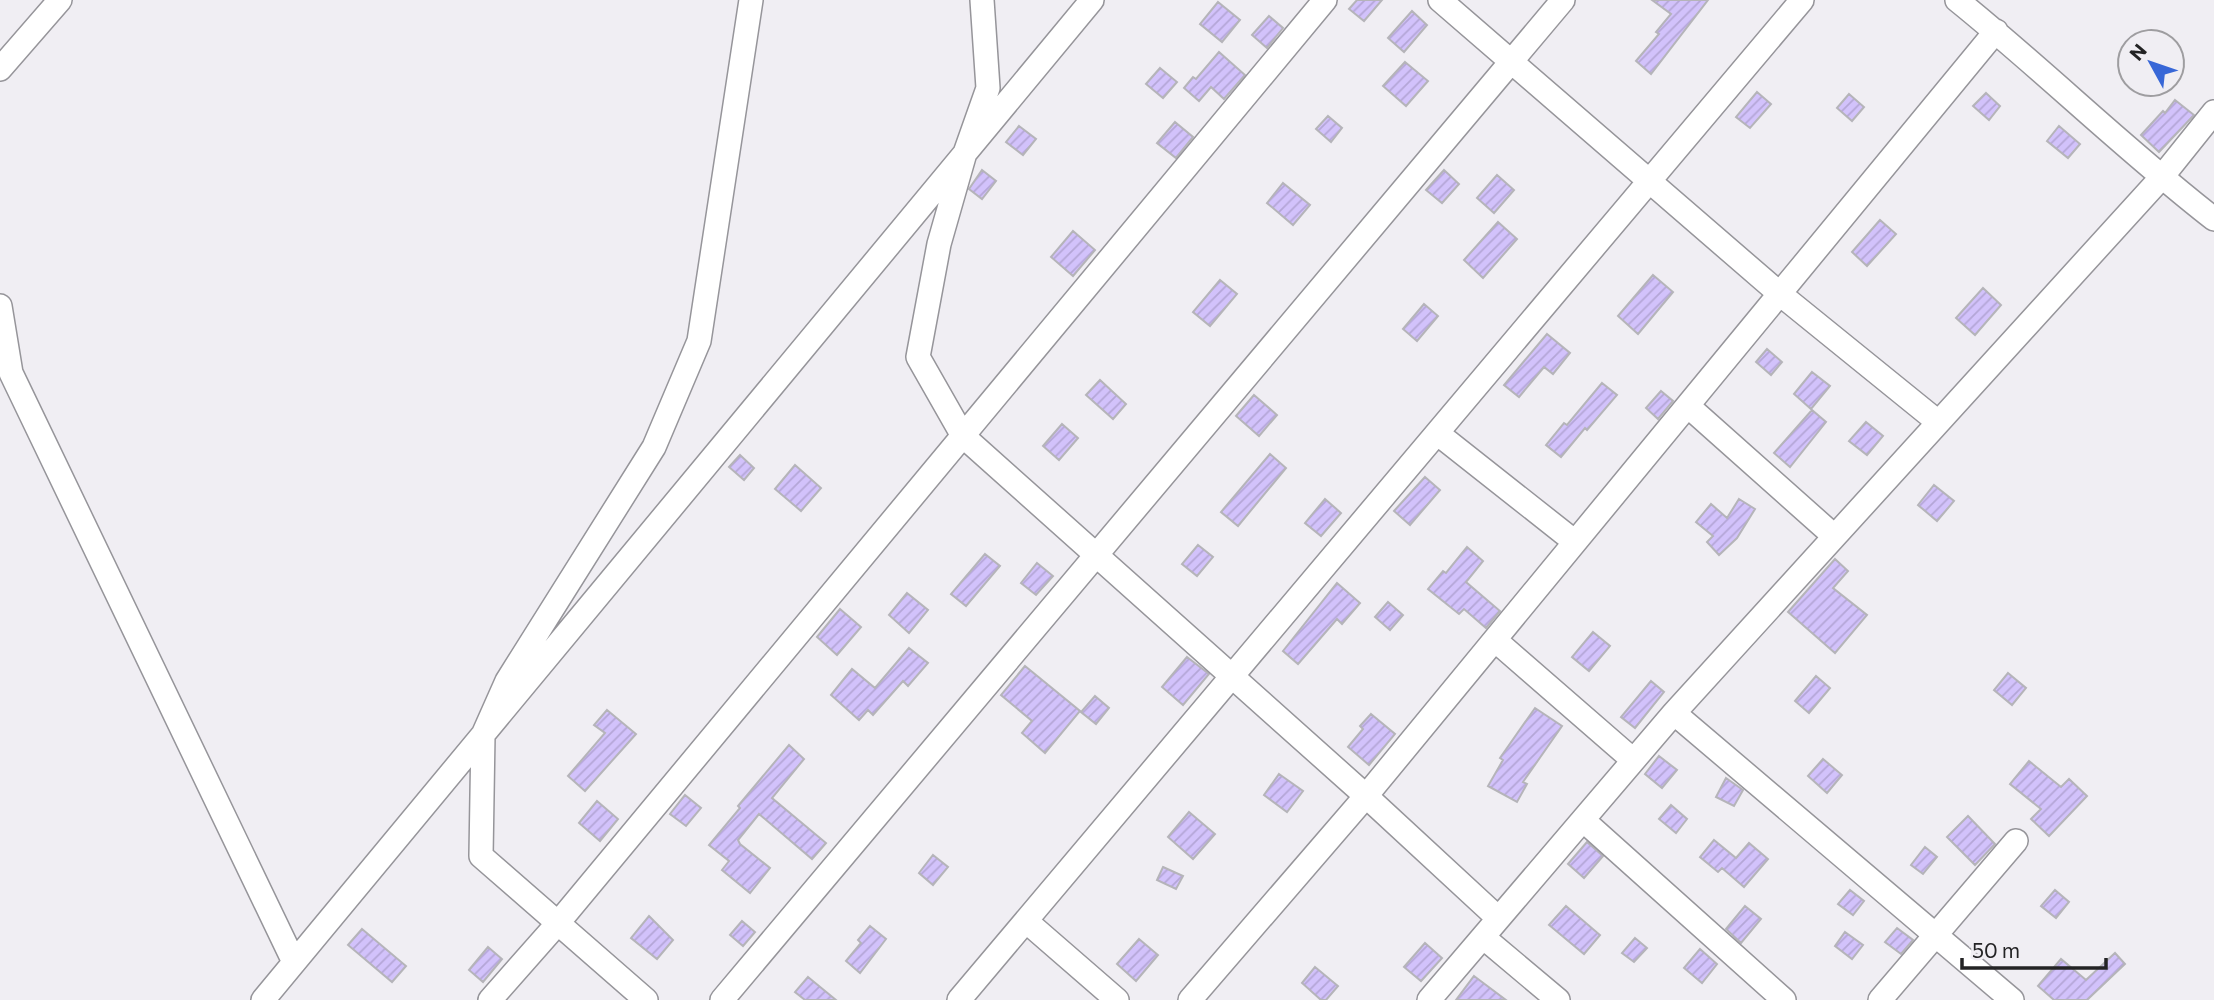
<svg xmlns="http://www.w3.org/2000/svg" width="2214" height="1000" font-family="Commissioner,sans-serif">
<style>
.building{fill:url(#building-hatch);stroke:#b5b4b9;stroke-width:2}
.lines{fill:none;stroke-linecap:round;stroke-linejoin:round}
.minor-casing{stroke:#96959a;stroke-width:26}
.minor{stroke:#fff;stroke-width:23}
</style>
<defs>
<pattern id="building-hatch" width="6" height="6" patternUnits="userSpaceOnUse" patternTransform="scale(1.75)"><rect width="6" height="6" fill="#d2c2fb"/><path d="M-1 1l2-2M0 6l6-6M5 7l2-2" fill="none" stroke="#b4a6d7"/></pattern>
</defs>
<rect width="100%" height="100%" fill="#f0eef3"/>
<!-- building -->
<path class="building" d="M1357,0H1382L1364,21L1349,9Z
M1652,0H1708L1651,74L1636,61L1659,34L1656,32L1671,14Z
M1218,2L1240,20L1222,42L1200,24Z
M1412,11L1427,25L1404,52L1388,38Z
M1269,16L1283,28L1267,48L1252,35Z
M1219,52L1245,75L1224,99L1211,87L1199,101L1184,88L1193,77L1196,79Z
M1405,62L1428,81L1406,106L1383,86Z
M1160,68L1177,82L1163,98L1146,84Z
M1757,92L1771,104L1750,128L1736,117Z
M1986,93L2000,106L1989,120L1973,106Z
M1849,94L1864,107L1852,121L1837,108Z
M2175,100L2194,115L2159,152L2141,135L2163,111L2165,113Z
M1328,116L1342,128L1331,142L1316,129Z
M1175,122L1193,137L1176,158L1157,143Z
M1019,126L1036,139L1023,155L1006,142Z
M2059,126L2080,144L2068,158L2047,141Z
M982,170L996,181L982,199L969,189Z
M1444,170L1459,184L1442,203L1426,190Z
M1497,175L1514,190L1494,213L1477,198Z
M1283,183L1310,205L1293,225L1267,203Z
M1880,220L1896,234L1867,266L1852,252Z
M1498,222L1517,239L1483,278L1464,260Z
M1073,231L1095,250L1073,276L1051,257Z
M1653,275L1673,292L1638,334L1618,316Z
M1220,280L1237,294L1210,326L1193,312Z
M1983,288L2001,305L1975,335L1956,318Z
M1424,304L1438,316L1417,341L1403,329Z
M1547,334L1570,353L1553,374L1544,367L1519,397L1504,385Z
M1767,349L1782,362L1771,375L1756,362Z
M1812,372L1830,386L1811,409L1794,394Z
M1100,380L1126,404L1113,419L1086,395Z
M1602,383L1617,395L1587,430L1585,428L1561,457L1546,445L1564,423L1567,425Z
M1661,391L1673,401L1658,419L1646,408Z
M1254,395L1277,415L1259,436L1236,416Z
M1812,410L1826,422L1790,467L1774,453Z
M1866,422L1883,436L1867,455L1849,441Z
M1062,424L1078,438L1059,460L1043,446Z
M1270,454L1286,468L1238,526L1221,512Z
M740,455L754,468L744,480L729,467Z
M795,465L821,488L801,511L775,489Z
M1425,477L1440,490L1410,525L1394,511Z
M1934,485L1954,501L1937,521L1918,505Z
M1325,499L1341,513L1321,536L1305,523Z
M1739,499L1755,509L1737,538L1719,555L1707,542L1713,536L1696,522L1711,504L1727,518Z
M1198,545L1213,557L1197,576L1182,564Z
M1467,547L1483,561L1466,582L1500,611L1486,628L1464,609L1459,614L1428,589L1443,571L1446,573Z
M985,554L1000,566L966,606L951,594Z
M1835,559L1848,571L1833,588L1867,615L1835,653L1788,612Z
M1037,563L1053,576L1036,595L1021,583Z
M1337,583L1360,603L1342,624L1337,619L1298,664L1283,651Z
M907,593L928,610L909,633L889,615Z
M1388,602L1403,615L1390,630L1375,617Z
M840,609L861,627L837,655L817,637Z
M1593,632L1610,646L1589,671L1572,657Z
M909,648L928,663L908,686L903,681L873,715L868,710L859,720L831,695L852,669L875,688Z
M1187,657L1209,674L1183,705L1162,687Z
M1025,666L1080,711L1045,753L1022,733L1032,721L1001,695Z
M2008,673L2026,688L2012,705L1994,690Z
M1816,676L1830,688L1809,713L1795,701Z
M1651,681L1664,692L1635,728L1621,717Z
M1095,696L1109,708L1096,724L1081,712Z
M1535,708L1562,726L1523,782L1527,784L1517,802L1488,786L1503,760L1500,758Z
M607,710L636,734L585,791L568,776L605,733L594,725Z
M1371,714L1395,734L1369,765L1348,747L1363,729L1360,726Z
M789,745L804,759L772,798L826,843L812,859L759,814L738,840L740,844L770,868L750,893L722,870L729,861L709,845L740,808L738,806Z
M1659,756L1677,770L1662,788L1645,774Z
M1823,759L1842,775L1827,793L1808,776Z
M2029,761L2061,787L2069,779L2087,796L2049,836L2031,819L2041,809L2010,784Z
M1279,774L1303,791L1287,812L1264,795Z
M1726,778L1743,790L1734,806L1716,797Z
M685,795L701,808L686,826L670,814Z
M597,801L618,819L600,841L579,823Z
M1671,805L1687,819L1676,833L1659,819Z
M1189,812L1215,834L1193,859L1168,837Z
M1968,816L1995,844L1975,865L1947,837Z
M1714,840L1736,858L1749,843L1768,859L1744,887L1722,868L1718,872L1700,857Z
M1587,842L1603,856L1584,878L1568,864Z
M1925,847L1937,857L1923,874L1911,865Z
M933,855L948,867L933,885L919,873Z
M1163,867L1183,876L1176,889L1157,880Z
M1850,890L1864,901L1853,915L1838,904Z
M2055,890L2069,902L2056,918L2041,906Z
M1566,906L1600,935L1584,954L1549,925Z
M1745,906L1761,919L1741,943L1726,929Z
M649,916L673,940L657,959L631,938Z
M742,921L755,932L743,946L730,935Z
M870,926L886,939L860,973L846,961L861,943L858,940Z
M1897,928L1913,940L1901,954L1885,942Z
M362,929L406,966L392,982L348,945Z
M1845,932L1863,945L1852,959L1835,946Z
M1635,938L1647,948L1634,962L1622,953Z
M1139,939L1158,955L1136,981L1117,964Z
M1425,943L1442,958L1421,981L1404,967Z
M488,947L502,959L483,982L469,970Z
M1700,949L1717,964L1702,983L1684,968Z
M2115,953L2125,964L2087,1000H2054L2038,986L2061,959L2086,980Z
M1315,967L1338,986L1326,1000H1321L1302,983Z
M1474,976L1506,1000H1456Z
M808,977L836,1000H805L795,992Z"/>
<g class="lines">
<!-- minor casing -->
<g class="minor-casing">
<path id="minor" d="M982,0L988,88L965,153L939,244L918,357L963,436L1366,796L1498,918
M1440,0L1780,294L1938,422
M1957,0C2045,71 2125,150 2214,219
M0,69L60,0
M0,306L11,373L294,962
M1688,406L1834,536
M1437,433L1575,542
M1495,640L1633,760
M1674,713L2012,1000
M1583,820L1784,1000
M1026,921L1117,1000
M1483,937L1558,1000
M263,1000L1092,0
M490,1000L558,923L1325,0
M646,1000L481,856L483,735L507,681L654,447L699,341L751,0
M722,1000L1563,0
M959,1000L1802,0
M1190,1000L1366,796L1996,31
M1429,1000L1674,713L2161,178L2214,112
M1880,1000L2016,841"/>
</g>
<!-- minor -->
<use href="#minor" class="minor"/>
</g>
<!-- north arrow -->
<g transform="translate(2151 63) rotate(310)"><circle r="33" fill="#f0eef3" stroke="#9e9da0" stroke-width="2"/>
<path d="M0-5L12 26L0 18L-12 26Z" fill="#3867d7"/>
<text y="-10" font-size="19" font-weight="bold" text-anchor="middle" fill="#232324">N</text>
</g>
<!-- scale -->
<path d="M1962 958v10h144v-10" fill="none" stroke="#232324" stroke-width="3.5"/>
<text x="1972" y="958" font-size="21" fill="#232324" stroke="#f0eef3" stroke-width="5" paint-order="stroke">50 m</text>
</svg>
